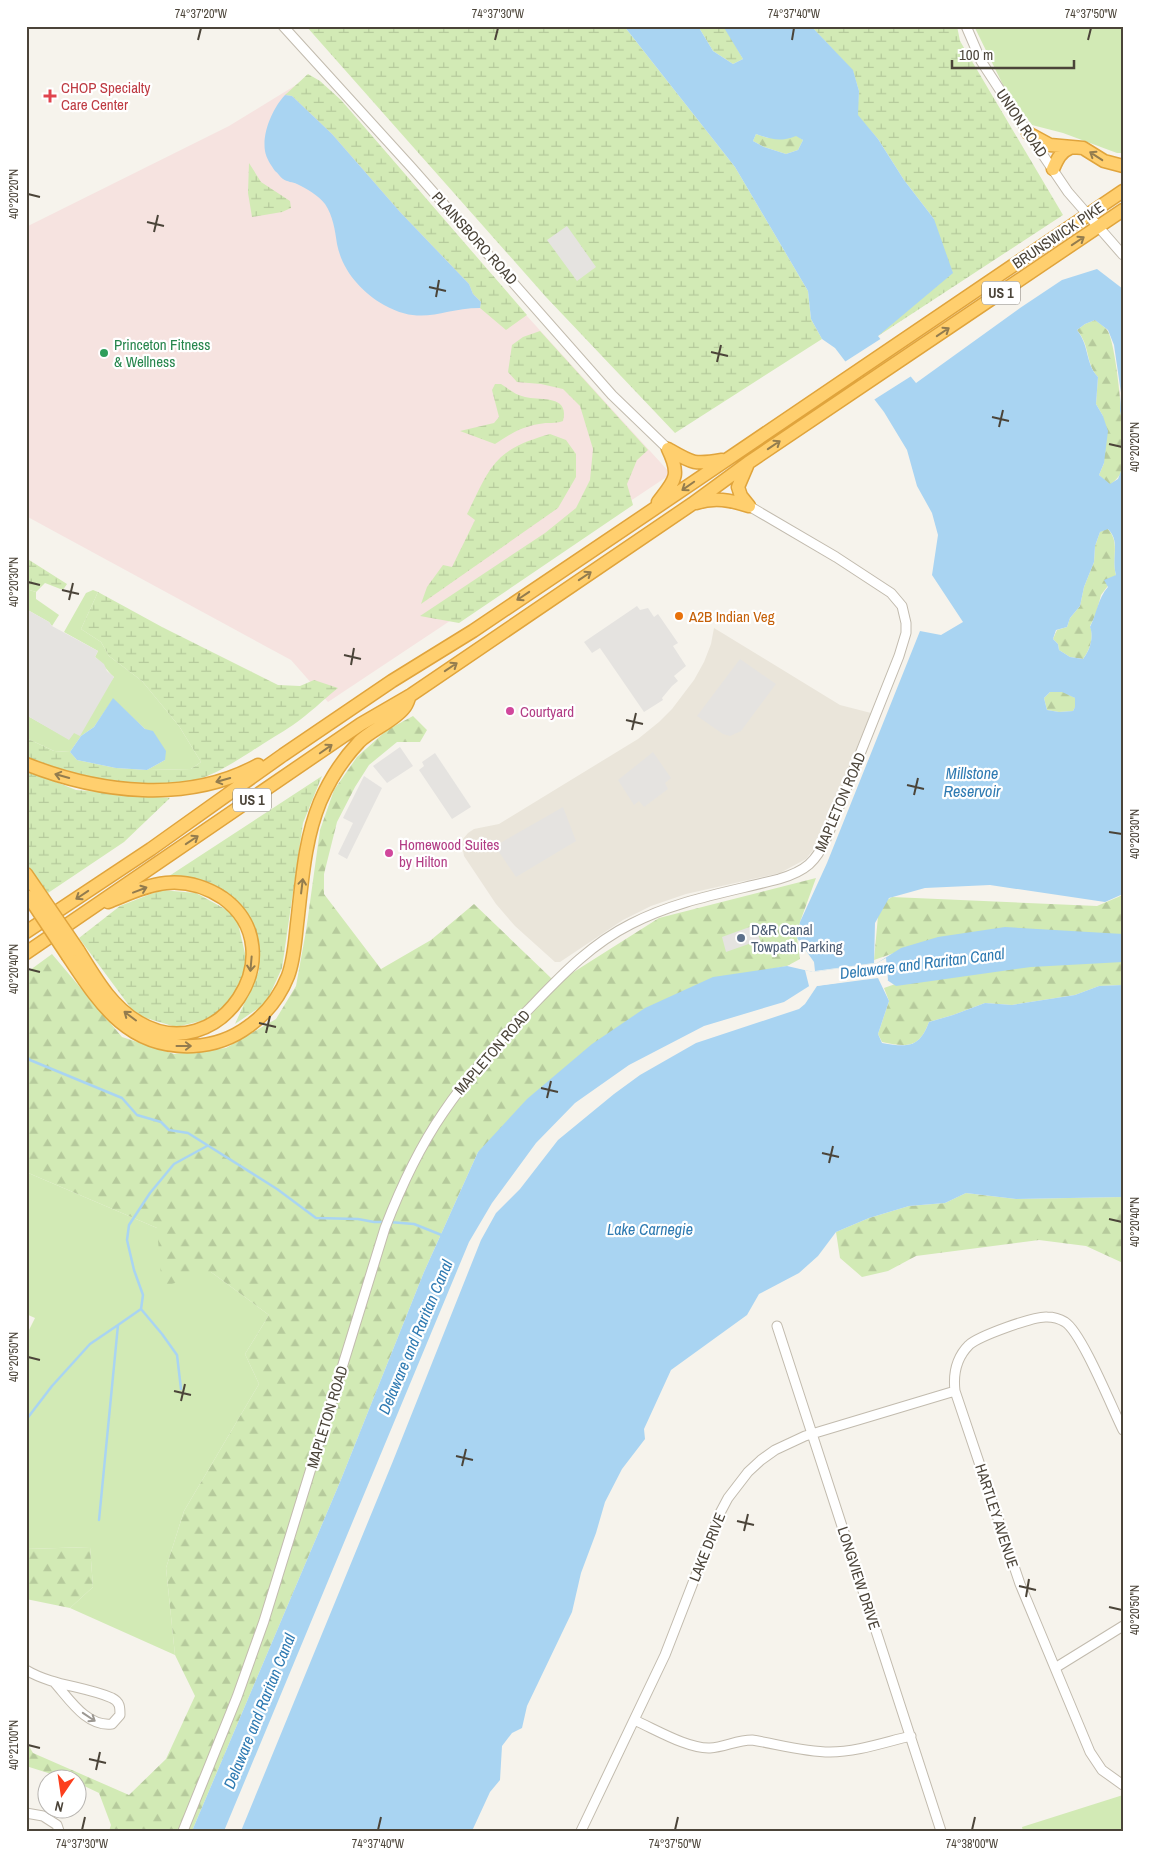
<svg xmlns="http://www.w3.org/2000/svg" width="1149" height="1857" font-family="'Archivo Narrow',sans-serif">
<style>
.residential{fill:#eae5da}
.medical{fill:#f6e3e0}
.green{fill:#d2eab5}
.forest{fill:url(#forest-firs)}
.wetland{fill:url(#wetland-marsh)}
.parking{fill:#e5e3e0}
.water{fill:#a9d4f2;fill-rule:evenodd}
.pier{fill:#f6f3ec}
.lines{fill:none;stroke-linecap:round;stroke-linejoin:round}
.stream{stroke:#a9d4f2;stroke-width:2.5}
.minor-casing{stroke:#c2bbae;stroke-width:11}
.highway-casing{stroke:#e0a43c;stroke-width:15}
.minor{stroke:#fff;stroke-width:9}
.highway{stroke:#ffcf6e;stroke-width:12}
.highway-bridge-casing{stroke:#e0a43c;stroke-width:15;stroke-linecap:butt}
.highway-bridge{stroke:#ffcf6e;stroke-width:12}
.oneway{stroke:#937c4e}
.oneway2{stroke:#9c9892}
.ticks{fill:none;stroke:#4b4439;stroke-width:2}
.health-dot{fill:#e0444e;stroke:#fff;stroke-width:2}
.leisure-dot{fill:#2e9e5b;stroke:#fff;stroke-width:2}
.food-dot{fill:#e8710a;stroke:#fff;stroke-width:2}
.hotel-dot{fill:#d1479c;stroke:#fff;stroke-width:2}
.service-dot{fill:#5c6f8a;stroke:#fff;stroke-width:2}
.labels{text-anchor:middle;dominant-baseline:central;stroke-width:4.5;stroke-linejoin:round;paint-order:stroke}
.shield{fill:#fff;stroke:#817c74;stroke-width:1}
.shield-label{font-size:14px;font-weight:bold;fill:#4b4439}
.health-label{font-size:15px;fill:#be3a42;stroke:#fff;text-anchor:start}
.street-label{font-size:15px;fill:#4b4439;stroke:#fff}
.leisure-label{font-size:15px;fill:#27864d;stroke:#fff;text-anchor:start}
.food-label{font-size:15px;fill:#c56008;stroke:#fff;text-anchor:start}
.hotel-label{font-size:15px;fill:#b23c85;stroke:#fff;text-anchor:start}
.service-label{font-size:15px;fill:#4e5e75;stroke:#fff;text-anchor:start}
.water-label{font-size:16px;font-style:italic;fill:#2e7ab2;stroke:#fff}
.neatline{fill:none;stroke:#4b4439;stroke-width:2}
.ticks-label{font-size:12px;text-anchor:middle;fill:#4b4439}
</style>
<defs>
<pattern id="forest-firs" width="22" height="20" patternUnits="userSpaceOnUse" patternTransform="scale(1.25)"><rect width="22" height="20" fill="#d2eab5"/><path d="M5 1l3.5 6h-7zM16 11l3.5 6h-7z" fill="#b6ca9c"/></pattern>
<pattern id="wetland-marsh" width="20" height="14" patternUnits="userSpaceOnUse" patternTransform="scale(1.25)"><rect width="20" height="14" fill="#d2eab5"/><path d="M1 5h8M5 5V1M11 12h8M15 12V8" fill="none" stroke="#b6ca9c"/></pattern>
</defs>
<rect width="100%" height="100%" fill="#f6f3ec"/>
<!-- residential -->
<path class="residential" d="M714,628L840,705L871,713L817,845L806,859L780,873L686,894L651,906L623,920L560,962H555L515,926L496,904L464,856L462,845L463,839L468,833L474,829L499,824L638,739L659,722L672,709L694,680L704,662L711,644Z"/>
<!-- medical -->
<path class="medical" d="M309,77L671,474L328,702L291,660L26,516V227L229,126Z"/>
<!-- green -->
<path class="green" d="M974,26H1123V153H1117L1063,133L1032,125L1003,85Z
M26,589L36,592V599L59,615L52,626L49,622L26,609Z
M93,590L98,592L81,629L101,642L109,656L142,681L179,726L201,762L191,769L147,770L165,760L145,729L113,699L94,727L81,736L70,752L54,751L26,738V715L69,739L114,677C107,671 103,663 95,657L98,651L64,632L86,593Z
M26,1172L157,1228L211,1272L269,1315L245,1354L259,1384L184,1511L166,1568L175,1655L70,1608L93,1587L90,1547L26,1549V1336L35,1318L26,1314Z
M1123,1795V1831H1023L1022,1827Z"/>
<!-- forest -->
<path class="forest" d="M756,134L768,138L796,135L803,140L798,150L786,154L764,147L753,141Z
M1095,320C1099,323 1104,326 1107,330C1117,342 1126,448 1123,467C1121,475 1116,480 1110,485L1099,475L1104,463L1103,416L1096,404L1098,377C1085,363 1091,347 1077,330L1085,324Z
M1107,528C1121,542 1111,558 1116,575L1101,595L1096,614L1090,626C1094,637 1090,650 1083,659L1070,657L1059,650L1058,644L1053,639L1057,630L1067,627L1070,618L1080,606L1084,587L1094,562L1095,546L1100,532Z
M1062,691L1075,698V707L1073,711L1059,712L1047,710L1044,698L1050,692Z
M413,716L427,730L420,742H397L369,765L355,787L337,822L324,874V894L381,969L431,940L474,904L551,978L569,975L659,918L816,878L800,922L797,938L800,959L787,966L771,969L478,1152L424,1272L340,1482L192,1831H109L111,1825L99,1793L78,1783V1780L67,1779L26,1766V1741L33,1753L129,1795L166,1759L195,1696L175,1655L166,1568L184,1511L259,1384L245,1354L269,1315L211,1272L162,1287L157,1228L26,1172V973L52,954L122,1037L174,1054L226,1048L276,1019L296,986L306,931L320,830L334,790L357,757L387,730Z
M1123,895V985L1099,986L1075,995L1012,1005L985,1003L953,1015L929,1022C919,1049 907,1047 882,1042L878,1034L889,1001L884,988L898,983L894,953L874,960L879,905L892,897L1097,906Z
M966,1193L1016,1199L1123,1197V1263L1086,1246L1039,1240L916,1256L888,1271L862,1277L840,1258L836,1232L869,1218L909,1206L945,1203Z
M90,1547L93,1587L70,1608L26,1599V1549Z"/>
<!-- wetland -->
<path class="wetland" d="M306,26H624L735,167L808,291L811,319L822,339L675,433L546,297Z
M698,26H723L729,34L743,59L733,64L713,51Z
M811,26H957L960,41L1063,215L878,336L934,219L904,180L878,139L857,115L859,91L853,71Z
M308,74L320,81L341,100L527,315L506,330L480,308L481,302L473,294L469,284L400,212L332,134L292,96L285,95Z
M249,163L261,182L290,201L291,208L282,212L252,217L248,193Z
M540,331L648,450L637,460L627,484L633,505L459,623L420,616L545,533L576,508L590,480L593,449L580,406L563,389L541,384L517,382L508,372L512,345L523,337Z
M495,384H501C509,389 515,395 525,397C540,401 570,394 563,421C555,424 548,422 539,424C521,427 510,434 495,444L460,431L494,423L499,417L492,390Z
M550,434L566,440L576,454V477L558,508L421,604L427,587L443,565L452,567L475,520L467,514C477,495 485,472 501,457C514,445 533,439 550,434Z
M26,558L67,584L63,590L45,583L36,592L26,589Z
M98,592L162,627L278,685L300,686L314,680L338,688C323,700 309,714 293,725C280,734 265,742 252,751C230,765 208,779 183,783C135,791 71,774 26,757V738L54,751L70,752L77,760L116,768L147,770L191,769L201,762L179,726L142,681L109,656L101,642L81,629Z
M26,770L76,790L170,798L124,842L48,893L26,863Z
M322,776L303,823L282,968L266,1003L235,1024L259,971L257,933L235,900L208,882L163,880Z
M161,890L196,893L236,915L247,962L237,994L209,1019L176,1027L136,1015L79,938L120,906Z"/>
<!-- parking -->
<path class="parking" d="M567,226L596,267L577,281L547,240Z
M637,606L640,610L648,608L654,617L658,614L678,643L673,646L686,666L674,676L678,681L672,686L662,698L663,700L644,712L600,648L592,653L584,642Z
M26,609L49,622L52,626L98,651L95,657L104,664L107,671L114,677L80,736L74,733L69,740L26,715Z
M740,659L776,684L741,731L730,736L723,734L697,716Z
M400,747L413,766L387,783L373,766Z
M653,752L671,778L665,783L668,789L644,807L639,801L634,805L618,780Z
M435,753L471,807L452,819L419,770L424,766L422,762Z
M364,776L382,788L347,859L338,854L353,823L343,818Z
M563,807L576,841L516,877L495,846Z
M755,925L760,940L726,952L722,937Z"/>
<!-- water -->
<path class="water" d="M624,26H698L713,51L733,64L743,59L723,26H811L853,70L859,91L858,115L878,139L904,180L934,219L953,273L878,336L916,383L1020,308L1062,280L1097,269L1123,289V427L1120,410L1121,393L1114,345L1108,330L1095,320L1085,324L1077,330C1090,347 1085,363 1098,377L1096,404L1103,416L1108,431L1104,463L1099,475L1110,484L1118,479L1123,466V894L1105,902L990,885L925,888L889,898L875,923L874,963L815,971L814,962L797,938L800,922L827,863L920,631L941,635L963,622L932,575L938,535L932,513L917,486L907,450L884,412L835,348L822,339L811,319L808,291L735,167ZM756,134C773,140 780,142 796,136L803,140L798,150L786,154L764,147L753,141ZM1108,529C1121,542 1111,557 1116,575L1104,580L1108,587C1098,598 1097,613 1090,627C1094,637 1090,650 1083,659L1070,657L1059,650L1058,644L1053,639L1056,630L1067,627L1070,618L1080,606L1084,587L1094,562L1095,546L1100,532ZM1050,692H1062L1075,698V707L1073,711L1059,712L1047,710L1044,698Z
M285,95L292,96L332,134L400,212L469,284L473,294L481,302L480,308C441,308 424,327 384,305C361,292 342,270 337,244C335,230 333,216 325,204C319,196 306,188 297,184C293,182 287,182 283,179C280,177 278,173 275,171C271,165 266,158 265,151C262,132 273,108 285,95Z
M113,698L145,729L153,731L166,751L165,760L147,770L116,768L77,760L70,752L81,736L94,727Z
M1005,927L1123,934V962L1031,967L896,986L878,974L814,983L784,1002L704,1026L629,1065L575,1103L536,1143L492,1203L469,1242L224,1831H192L340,1482L424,1272L478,1152L527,1099L592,1044L645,1008L713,977L787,966L813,972L877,963L901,948L938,937Z
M878,978L889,1001L878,1034L882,1043C907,1047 919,1049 929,1022L953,1015L985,1003L1012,1005L1075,995L1099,986L1123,985V1056L1121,1057L1123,1058V1197L1016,1199L966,1193L945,1203L909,1206L869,1218L836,1232L818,1256L799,1273L759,1294L747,1315L671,1370L644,1429L645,1439L622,1469L605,1502L596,1533L581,1573L572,1612L527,1706L522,1728L512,1733L502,1746L500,1780L490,1792L472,1831H241L393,1461L481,1240L496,1213L520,1189L558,1140L614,1094L640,1075L696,1043L799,1009L805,1004L817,986Z"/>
<!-- pier -->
<path class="pier" d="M882,338L913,375L872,401L843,363Z
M886,958L888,980L886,982L878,977L816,986L812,989L814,986L811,988L809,986L805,970L813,972L877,963Z"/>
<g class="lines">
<!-- stream -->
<path class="stream" d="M26,1056L30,1060L122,1098L137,1115L161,1122L169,1130L188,1133L277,1189L316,1218L358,1219L374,1222H384
M389,1222L414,1224L444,1236
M141,1309L162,1334L177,1355L181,1389
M26,1420L52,1386L90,1344L118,1325
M99,1520L118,1325L141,1309L143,1295L134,1270L127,1240L129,1225L150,1193L174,1164L207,1146"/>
<!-- minor casing -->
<g class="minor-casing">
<path id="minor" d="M283,26L412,168L612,395L668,449
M966,26L981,61L1028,133L1068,192L1123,255
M777,1326L941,1831
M1123,1430C1112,1408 1082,1333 1065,1322C1060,1319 1053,1317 1047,1317C1034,1316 979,1336 969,1345C956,1358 953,1374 955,1391L1020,1584L1090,1752L1102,1770L1123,1785
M1055,1668L1123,1626
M26,1670C53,1686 84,1686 112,1698C120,1702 120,1707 120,1715L112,1724C87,1727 70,1700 55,1683
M634,1720C655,1729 688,1749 710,1748C725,1747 737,1740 752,1740C777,1744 804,1752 830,1752C857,1752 885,1742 911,1736
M26,1813L43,1816L57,1825L59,1831
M183,1831L237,1697L264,1621L385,1228C400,1189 419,1148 443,1113C468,1076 497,1044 527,1011C559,978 589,945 631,924C677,900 729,892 779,879C806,871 816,862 827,837L899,656L906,633V623L902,606L891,593L836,557L749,506
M581,1831L665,1655L720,1513L728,1498L748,1472L761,1460L775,1450L805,1436L955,1391"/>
</g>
<!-- highway casing -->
<g class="highway-casing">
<path id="highway" d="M1028,133L1050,145L1083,148L1104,161L1123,166
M1053,169C1057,160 1060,152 1070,148
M668,449C692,463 694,465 722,460
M747,466L738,487L741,496L749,506
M658,502C675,480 681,476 668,449
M696,503C715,497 730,500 749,506
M26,764C99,793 187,804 258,765
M26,874L37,890
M26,932L151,849L283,755L392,681L473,631L651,511L1123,191
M78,950C95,977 110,1005 138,1022C219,1071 297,951 223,898C206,887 186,881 166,883C146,885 126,895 108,902
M26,953L361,724L411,695L692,504L748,463L1123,210
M68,956C100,1004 128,1049 193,1046C213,1045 233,1038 249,1026C266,1014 280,996 288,976C294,960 295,942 297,924C302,883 304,841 320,802C329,781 343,759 359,742C371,730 394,721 404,708C406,706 408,701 409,698"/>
</g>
<!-- minor -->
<use href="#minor" class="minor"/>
<!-- highway -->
<use href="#highway" class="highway"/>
<!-- highway-bridge casing -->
<g class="highway-bridge-casing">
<path id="highway-bridge" d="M37,890L78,950
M29,897L68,956"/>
</g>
<!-- highway-bridge -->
<use href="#highway-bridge" class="highway-bridge"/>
</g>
<!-- one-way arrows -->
<defs><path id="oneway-shaft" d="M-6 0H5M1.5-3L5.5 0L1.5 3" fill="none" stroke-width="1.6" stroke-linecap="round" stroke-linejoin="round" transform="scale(1.25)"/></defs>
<g class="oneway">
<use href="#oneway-shaft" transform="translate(1096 156) rotate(-147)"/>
<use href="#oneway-shaft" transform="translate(1078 241) rotate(-34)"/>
<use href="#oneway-shaft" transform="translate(943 332) rotate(-34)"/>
<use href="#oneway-shaft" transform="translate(774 445) rotate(-34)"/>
<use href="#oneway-shaft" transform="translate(688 486) rotate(145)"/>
<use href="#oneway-shaft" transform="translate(585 576) rotate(-34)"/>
<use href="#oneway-shaft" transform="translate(523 596) rotate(146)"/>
<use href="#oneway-shaft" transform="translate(451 667) rotate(-34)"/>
<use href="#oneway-shaft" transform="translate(326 749) rotate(-35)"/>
<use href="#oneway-shaft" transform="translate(62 776) rotate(-164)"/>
<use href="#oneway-shaft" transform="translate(223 780) rotate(164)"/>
<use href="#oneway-shaft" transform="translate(192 840) rotate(-34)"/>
<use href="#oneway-shaft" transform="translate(302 886) rotate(-83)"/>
<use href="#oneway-shaft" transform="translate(140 890) rotate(-21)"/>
<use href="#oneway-shaft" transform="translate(82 895) rotate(146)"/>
<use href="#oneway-shaft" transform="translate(251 964) rotate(95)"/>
<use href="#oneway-shaft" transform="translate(130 1016) rotate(-143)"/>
<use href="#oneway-shaft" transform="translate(184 1046)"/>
</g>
<use class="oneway2" href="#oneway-shaft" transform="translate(89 1717) rotate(34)"/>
<!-- ticks -->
<path class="ticks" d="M198,40L201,28M495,40L498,28M792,40L794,28M1088,40L1091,28M28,194L40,197M147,222L164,226M154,232L158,215M429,287L446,291M436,297L439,280M711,352L728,356M717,362L721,345M992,417L1009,421M999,427L1003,410M1109,444L1122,447M28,582L40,585M62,590L79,594M69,600L73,583M344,655L361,659M351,665L354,648M626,720L643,724M632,730L636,713M907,785L924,789M914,795L918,778M1109,832L1122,834M28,969L40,972M259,1023L276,1027M266,1033L270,1016M541,1088L558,1092M547,1098L551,1081M822,1153L839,1157M829,1163L833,1146M1109,1219L1122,1222M28,1357L40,1360M174,1391L191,1395M181,1401L185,1384M456,1456L473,1460M462,1466L466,1449M737,1521L754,1525M744,1531L748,1514M1019,1586L1036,1590M1026,1597L1029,1579M1109,1607L1122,1610M28,1745L40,1748M89,1759L106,1763M96,1770L100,1752M82,1830L85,1817M378,1830L381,1817M675,1830L678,1817M972,1830L975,1817"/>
<!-- markers -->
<path class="health-dot" d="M47.5 88.5h5v5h5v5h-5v5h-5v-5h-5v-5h5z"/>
<circle class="leisure-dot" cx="104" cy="353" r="5"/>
<circle class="food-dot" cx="679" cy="616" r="5"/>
<g class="hotel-dot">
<circle cx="510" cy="711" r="5"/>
<circle cx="389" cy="853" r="5"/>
</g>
<circle class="service-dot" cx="741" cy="938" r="5"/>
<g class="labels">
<!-- shield labels -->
<g class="shield">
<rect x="982" y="281.5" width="38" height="23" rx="4"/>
<rect x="233" y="788.5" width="38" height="23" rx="4"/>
</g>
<g class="shield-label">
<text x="1001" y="293">US 1</text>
<text x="252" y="800">US 1</text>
</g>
<!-- health labels -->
<g class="health-label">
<text x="61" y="87">CHOP Specialty<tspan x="61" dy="17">Care Center</tspan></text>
</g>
<!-- street labels -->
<g class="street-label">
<text transform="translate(1022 123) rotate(56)">UNION ROAD</text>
<text transform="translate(1058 235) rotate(-34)">BRUNSWICK PIKE</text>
<text transform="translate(475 238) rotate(48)">PLAINSBORO ROAD</text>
<text transform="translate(840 802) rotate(-67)">MAPLETON ROAD</text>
<text transform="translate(492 1052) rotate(-49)">MAPLETON ROAD</text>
<text transform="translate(327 1417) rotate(-73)">MAPLETON ROAD</text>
<text transform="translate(997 1516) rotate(72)">HARTLEY AVENUE</text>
<text transform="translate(707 1547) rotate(-68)">LAKE DRIVE</text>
<text transform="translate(859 1578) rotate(72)">LONGVIEW DRIVE</text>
</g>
<!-- leisure labels -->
<g class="leisure-label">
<text x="114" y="344">Princeton Fitness<tspan x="114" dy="17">&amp; Wellness</tspan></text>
</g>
<!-- food labels -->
<g class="food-label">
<text x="689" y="616">A2B Indian Veg</text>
</g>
<!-- hotel labels -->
<g class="hotel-label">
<text x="520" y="711">Courtyard</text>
<text x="399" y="844">Homewood Suites<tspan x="399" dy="17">by Hilton</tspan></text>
</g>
<!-- service labels -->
<g class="service-label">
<text x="751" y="929">D&amp;R Canal<tspan x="751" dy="17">Towpath Parking</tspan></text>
</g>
<!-- water labels -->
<g class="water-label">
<text x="972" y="773">Millstone<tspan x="972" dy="18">Reservoir</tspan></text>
<text transform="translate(922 963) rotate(-7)">Delaware and Raritan Canal</text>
<text x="650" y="1229">Lake Carnegie</text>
<text transform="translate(415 1337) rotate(-67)">Delaware and Raritan Canal</text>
<text transform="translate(259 1711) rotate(-68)">Delaware and Raritan Canal</text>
</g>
</g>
<!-- border -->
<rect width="1149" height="1857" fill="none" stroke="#ffffff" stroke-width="55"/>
<!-- north arrow -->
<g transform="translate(62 1794) rotate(193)"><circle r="24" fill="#ffffff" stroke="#b7b4b0"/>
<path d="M0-4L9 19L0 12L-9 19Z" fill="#fc3f1d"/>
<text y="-8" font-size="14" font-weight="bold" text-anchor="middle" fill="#4b4439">N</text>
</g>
<!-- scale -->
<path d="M952 60v8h122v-8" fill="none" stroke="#4b4439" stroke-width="2.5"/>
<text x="959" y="60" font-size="15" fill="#4b4439" stroke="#ffffff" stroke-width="4" paint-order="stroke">100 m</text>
<rect x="28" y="28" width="1094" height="1802" class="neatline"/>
<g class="ticks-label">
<text x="201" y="18">74°37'20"W</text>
<text x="498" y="18">74°37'30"W</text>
<text x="794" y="18">74°37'40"W</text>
<text x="1091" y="18">74°37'50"W</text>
<text transform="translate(14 194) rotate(-90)" y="4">40°20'20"N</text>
<text transform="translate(1135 447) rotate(-90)" y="4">40°20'20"N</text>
<text transform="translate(14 582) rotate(-90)" y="4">40°20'30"N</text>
<text transform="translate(1135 834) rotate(-90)" y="4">40°20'30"N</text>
<text transform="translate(14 969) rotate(-90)" y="4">40°20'40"N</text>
<text transform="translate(1135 1222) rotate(-90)" y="4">40°20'40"N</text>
<text transform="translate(14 1357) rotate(-90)" y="4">40°20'50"N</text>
<text transform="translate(1135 1610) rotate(-90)" y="4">40°20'50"N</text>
<text transform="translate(14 1745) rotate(-90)" y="4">40°21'00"N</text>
<text x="82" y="1848">74°37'30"W</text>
<text x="378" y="1848">74°37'40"W</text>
<text x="675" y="1848">74°37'50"W</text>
<text x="972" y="1848">74°38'00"W</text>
</g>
</svg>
